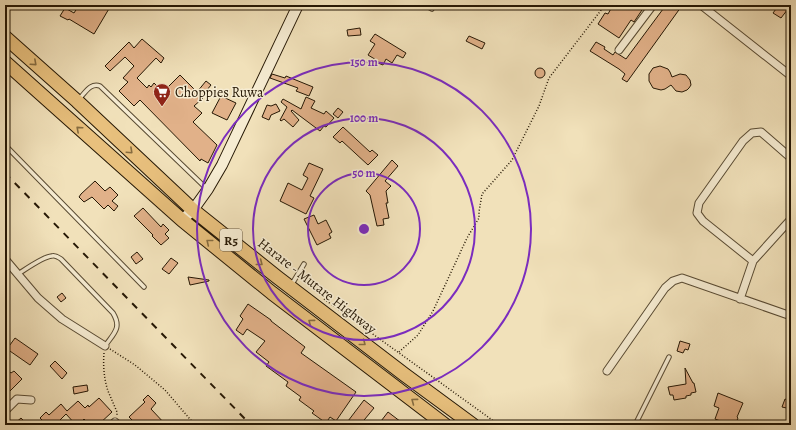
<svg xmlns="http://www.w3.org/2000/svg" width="796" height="430" font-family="Alegreya,serif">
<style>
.building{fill:#e1b189;stroke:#251704}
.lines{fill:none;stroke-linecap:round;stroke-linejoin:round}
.lane-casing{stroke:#584a32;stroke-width:5.5}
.street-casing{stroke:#584a32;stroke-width:9}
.secondary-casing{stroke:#251704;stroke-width:12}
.highway-casing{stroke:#251704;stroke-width:15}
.path{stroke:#251704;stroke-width:1.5;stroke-dasharray:1 2;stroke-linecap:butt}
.lane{stroke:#f6ecd2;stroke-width:3.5}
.street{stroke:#f6ecd2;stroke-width:7}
.secondary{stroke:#f6ecd2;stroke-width:10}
.highway{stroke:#e8c07d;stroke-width:13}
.rail{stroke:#251704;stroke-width:2;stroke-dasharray:7 7;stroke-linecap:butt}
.oneway{stroke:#866c40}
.ring{fill:none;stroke:#7b2cbf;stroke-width:2}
.labels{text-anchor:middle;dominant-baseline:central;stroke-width:3;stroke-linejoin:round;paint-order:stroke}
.shield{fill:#f6ecd2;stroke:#645742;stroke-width:1}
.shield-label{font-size:13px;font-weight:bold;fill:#251704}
.poi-label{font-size:14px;fill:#251704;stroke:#f6ecd2;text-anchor:start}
.street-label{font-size:14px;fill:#251704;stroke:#f6ecd2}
.centre{fill:#7b2cbf;stroke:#f6ecd2;stroke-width:2}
.ring-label{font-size:12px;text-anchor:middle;font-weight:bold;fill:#7b2cbf;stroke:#f6ecd2;stroke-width:3;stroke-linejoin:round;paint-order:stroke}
</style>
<rect width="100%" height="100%" fill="#f1e1ba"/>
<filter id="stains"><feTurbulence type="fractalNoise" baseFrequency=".005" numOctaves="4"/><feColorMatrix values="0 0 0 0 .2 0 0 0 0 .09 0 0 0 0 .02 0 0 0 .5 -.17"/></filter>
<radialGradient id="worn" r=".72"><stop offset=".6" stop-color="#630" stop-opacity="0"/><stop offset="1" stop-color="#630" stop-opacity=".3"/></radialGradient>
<!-- building -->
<path class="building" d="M79,5H107L110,7L94,34L69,19L68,20L60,16L65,8L74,13Z
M613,5H631L642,10L634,22L631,20L619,38L598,24L605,13L608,14Z
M666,5H678L681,7L627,82L622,79L625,74L619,69L590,51L596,42L605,47L604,49L613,55L615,52L626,59Z
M770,5H791L781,18L773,13L776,9Z
M360,28L361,35L348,36L347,30Z
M375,34L406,53L403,58L397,55L392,63L386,59L383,65L378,63V61L368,55L375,44L370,41Z
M469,36L485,43L482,49L466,41Z
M142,39L164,58L161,63L156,58L137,78L147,88L149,85L151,87L154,83L163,92L180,75L197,92L206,81L211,85L202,96L203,98L194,106L202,113L193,122L217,145L208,163L201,159L200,161L140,100L134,106L119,91L128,82L123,78L134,66L125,57L110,71L105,66L129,42L134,48Z
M660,66L668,69L670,72L672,77L680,74L686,75L690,80L691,85L689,88L687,90L682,92L676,91L671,85L665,89L661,90L653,88L649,81V74L653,68Z
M535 73a5 5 0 1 1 10 0a5 5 0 1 1-10 0Z
M272,74L285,78L286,76L313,87L309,96L296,91L298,88L270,78Z
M221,96L236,103L227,120L212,113Z
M306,97L315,101L311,108L324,114L326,111L334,118L326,127L324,126L320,131L292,110L291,111L299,120L293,127L284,119L281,121L280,120L287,107L281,102L283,99L301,109Z
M276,104L280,111L271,115L269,120L262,117L267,105L271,106Z
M338,108L343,112L338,118L333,114Z
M343,127L370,152L372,150L378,155L368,165L342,141L340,143L333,137Z
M392,160L398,166L385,181L391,186L386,191L388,203H386L389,218L383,219L384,225L377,226L370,195L366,191Z
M309,163L323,169L310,196L314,198L306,214L280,201L288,183L302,190L308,178L303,175Z
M95,181L105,191L110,187L118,195L112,201L118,206L114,211L108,205L104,209L92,197L84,202L79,197L81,194Z
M143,208L161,227L163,224L169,230L165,234L169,238L161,245L152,236L153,235L134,216Z
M314,215L318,224L326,220L332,232L329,234L331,238L317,245L304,219Z
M137,252L143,259L136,264L131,257Z
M171,258L178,263L169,274L162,269Z
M188,277L209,280V281L190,285Z
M62,293L66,298L61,302L57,297Z
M248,304L271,320V321L305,347L301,353L356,392L336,421L330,417L326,423L312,413L314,411L299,400L301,397L286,386L288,382L266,366L269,362L256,352L265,341L247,329L243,335L236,330L243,319L240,316Z
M15,338L38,354L30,365L7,349Z
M680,341L690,344L688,350L685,349L683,353L677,351Z
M55,361L67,373L62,379L50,366Z
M5,368L11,373L14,371L22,379L5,396Z
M685,368L693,383H694L696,392L691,393V395L686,396V398L674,400L673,395H670L668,387L686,384Z
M87,385L88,391L74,394L73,387Z
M718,393L743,403L737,417L738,418L735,425H731L715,419L719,408L714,406Z
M148,395L156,403L151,409L166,425H137L129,417L145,402L143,400Z
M99,398L112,412L98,425H90L84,419L78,425H76L66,414L55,425H47L40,418L46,412L49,415L61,404L67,411L78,401L85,408L88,405L89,407Z
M785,399L791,401V409L782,407Z
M364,400L374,408L360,425H345Z
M388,412L405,425H378Z
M21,418L28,425H13Z"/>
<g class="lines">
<!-- lane casing -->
<g class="lane-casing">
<path id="lane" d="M425,5L432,9
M79,99C85,93 91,82 100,86L207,189
M5,145L144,287
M18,274C26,269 44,256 52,256C55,255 58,257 61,259L113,313C122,328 114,333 105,346
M292,284L304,264
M635,425L669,357"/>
</g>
<!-- street casing -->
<g class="street-casing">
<path id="street" d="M701,5L791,76
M619,50L653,5
M5,259L38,298L62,319L105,346
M753,261L703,221L697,213L699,203L743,141L752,133L761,132L791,158
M740,299L753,261L791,219
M607,371L665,288L673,281L682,278L791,316
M5,411L17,399L31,400
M112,425L115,422L118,425"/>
</g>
<!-- secondary casing -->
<g class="secondary-casing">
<path id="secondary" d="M182,220L193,210L208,189L222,165L298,5"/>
</g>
<!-- highway casing -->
<g class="highway-casing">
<path id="highway" d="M5,37L77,101L193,210L277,277L405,375L473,425
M5,62L182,220L272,293L445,425"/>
</g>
<!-- path -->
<path class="path" d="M324,299L441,383L499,425
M110,349L135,365L165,390L195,425
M399,352L418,335L433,311L467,238L479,218V212L482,194L512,160L539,106L549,78L605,5
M104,353C103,366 104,379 108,391C111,398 114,405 117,412V415"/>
<!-- lane -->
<use href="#lane" class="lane"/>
<!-- street -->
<use href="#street" class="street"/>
<!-- secondary -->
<use href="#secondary" class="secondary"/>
<!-- highway -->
<use href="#highway" class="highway"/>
<!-- rail -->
<path class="rail" d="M5,173L251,425"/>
</g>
<!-- one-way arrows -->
<defs><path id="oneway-chevron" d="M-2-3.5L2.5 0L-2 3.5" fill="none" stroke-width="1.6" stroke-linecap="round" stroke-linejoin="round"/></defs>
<g class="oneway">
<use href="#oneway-chevron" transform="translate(34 63) rotate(42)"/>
<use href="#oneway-chevron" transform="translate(79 129) rotate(-138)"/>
<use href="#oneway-chevron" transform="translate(130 151) rotate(43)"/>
<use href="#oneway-chevron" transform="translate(209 242) rotate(-141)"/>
<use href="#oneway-chevron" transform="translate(260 263) rotate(38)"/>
<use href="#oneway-chevron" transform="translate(311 322) rotate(-143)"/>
<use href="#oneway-chevron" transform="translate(363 343) rotate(38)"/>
<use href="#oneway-chevron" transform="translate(414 401) rotate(-143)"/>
</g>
<!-- distance rings -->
<g class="ring">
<circle cx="364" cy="229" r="56"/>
<circle cx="364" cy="229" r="111"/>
<circle cx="364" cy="229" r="167"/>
</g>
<!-- icons -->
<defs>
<g id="supermarket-pin" transform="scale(0.9)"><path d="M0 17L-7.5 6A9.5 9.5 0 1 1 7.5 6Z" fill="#8f2418" stroke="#f6ecd2"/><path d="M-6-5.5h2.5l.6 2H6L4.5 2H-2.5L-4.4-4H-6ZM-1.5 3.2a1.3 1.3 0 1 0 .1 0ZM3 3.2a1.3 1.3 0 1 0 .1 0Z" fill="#fff"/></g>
</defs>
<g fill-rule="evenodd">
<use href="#supermarket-pin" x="162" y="92"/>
</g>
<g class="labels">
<!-- shield labels -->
<rect class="shield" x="220" y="229" width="22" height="22" rx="3"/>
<g class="shield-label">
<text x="231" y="240">R5</text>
</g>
<!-- poi labels -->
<g class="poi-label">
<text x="175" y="92">Choppies Ruwa</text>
</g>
<!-- street labels -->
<g class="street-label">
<text transform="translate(317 286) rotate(38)">Harare - Mutare Highway</text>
</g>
</g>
<circle cx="364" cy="229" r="6" class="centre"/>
<g class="ring-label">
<text x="364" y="66">150 m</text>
<text x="364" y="122">100 m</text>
<text x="364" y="177">50 m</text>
</g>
<!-- margin -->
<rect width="796" height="430" fill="none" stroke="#f1e1ba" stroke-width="20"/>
<rect x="6" y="6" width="784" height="418" fill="none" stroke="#251704" stroke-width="2"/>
<rect x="10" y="10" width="776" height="410" fill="none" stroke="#251704"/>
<rect width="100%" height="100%" filter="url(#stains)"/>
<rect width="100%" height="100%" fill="url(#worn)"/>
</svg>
